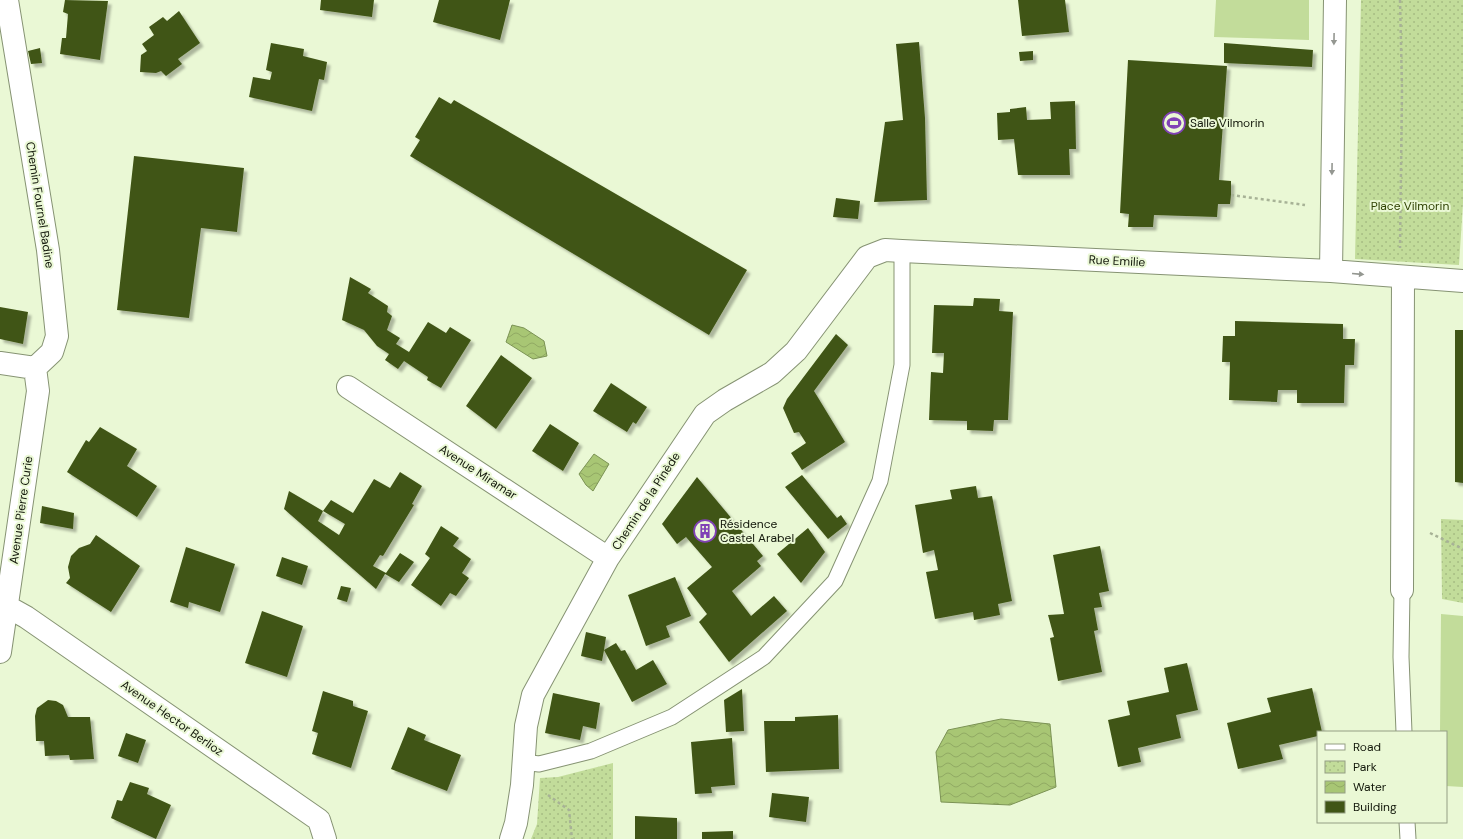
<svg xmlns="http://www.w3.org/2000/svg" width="1463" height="839" font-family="'DM Sans',sans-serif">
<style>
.green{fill:#c2dc9a}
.park{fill:url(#park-dots)}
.water{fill:url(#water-waves);stroke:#7b9254}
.building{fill:#405516;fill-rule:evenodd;filter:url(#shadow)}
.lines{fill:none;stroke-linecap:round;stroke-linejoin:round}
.lane-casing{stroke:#869373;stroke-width:17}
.street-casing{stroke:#869373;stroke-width:24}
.path{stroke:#a7b296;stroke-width:2.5;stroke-dasharray:3 3;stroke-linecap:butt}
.lane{stroke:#fff;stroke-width:15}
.street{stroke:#fff;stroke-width:22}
.oneway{fill:#949791}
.labels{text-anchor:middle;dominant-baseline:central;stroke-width:4;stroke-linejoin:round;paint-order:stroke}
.poi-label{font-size:12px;fill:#12170a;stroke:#eaf8d5;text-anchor:start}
.street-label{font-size:12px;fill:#12170a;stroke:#eaf8d5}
.park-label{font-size:12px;fill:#304204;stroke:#eaf8d5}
</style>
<defs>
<pattern id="park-dots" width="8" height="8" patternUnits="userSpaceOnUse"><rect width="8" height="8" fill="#c2dc9a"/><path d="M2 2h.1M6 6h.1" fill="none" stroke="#a6bc83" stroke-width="1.8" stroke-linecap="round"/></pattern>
<pattern id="water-waves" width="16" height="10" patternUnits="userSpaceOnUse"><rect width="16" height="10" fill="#a8c674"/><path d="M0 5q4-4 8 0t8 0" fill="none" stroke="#90a963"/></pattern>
<filter id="shadow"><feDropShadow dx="3.5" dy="3.5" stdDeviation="1" flood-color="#0004"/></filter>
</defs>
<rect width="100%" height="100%" fill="#eaf8d5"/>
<!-- green -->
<path class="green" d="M1216,0H1309V40L1214,37Z
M1441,614L1463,616V787L1446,786V732H1440Z"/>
<!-- park -->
<path class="park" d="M1361,0H1463V203L1459,265L1355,259Z
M1441,519L1463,520V603L1442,599Z
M613,763V839H531L537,824L540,778L558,777Z"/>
<!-- water -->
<path class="water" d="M512,325L524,328L544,341L547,356L533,359L506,342Z
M594,454L609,464L593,491L586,485L579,474Z
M1001,719L1050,724L1056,787L1010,805L941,802L936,752L948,730Z"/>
<!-- building -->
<path class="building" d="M65,0L108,1L100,60L60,54L62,38H66L68,14L63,12Z
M321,0H374L372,17L320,10Z
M439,0H510L500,40L433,22Z
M1018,0H1065L1069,32L1022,36Z
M179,11L200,43L178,59L182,64L166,76L161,71L156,73L140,72L141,55L147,51L142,44L154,35L149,27L163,17L167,21Z
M919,42L925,118L927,200L874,202L885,122L903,120L896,44Z
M271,43L304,49L303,56L327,62L324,80L319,79L312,111L249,97L253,77L270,80L272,72L266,70Z
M1224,43L1313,50L1312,67L1224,63Z
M40,48L42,63L31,64L28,51Z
M1033,51V60L1020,61L1019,52Z
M1128,60L1227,66L1219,180L1231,181V195L1230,204H1218L1217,217L1154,215L1153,227H1128L1129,214L1120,213Z
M439,97L451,104L454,100L747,270L709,335L410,156L420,140L415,137Z
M1075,101L1076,149H1069L1070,175H1018L1014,139L998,140L997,113L1010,112V109L1026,107L1027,120L1051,119L1050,102Z
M134,156L244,168L237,232L201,228L189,318L117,310Z
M836,198L860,201L858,219L833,217Z
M350,277L371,289L368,293L388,306L387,312L392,316L387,330L400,338L396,344L409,352L428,322L446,333L450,327L471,340L441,388L427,380L428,377L404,361L398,369L385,360L389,354L377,346L364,330L342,320Z
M974,298L1000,299L999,311L1013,312L1008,420H994L993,431L967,430V421L929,420L931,372L943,373L944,353H932L934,305L973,306Z
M0,307L28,312L23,344L0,339Z
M1235,321L1343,324V339H1355L1354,365H1345L1344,403H1297V390H1278L1277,402L1229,400L1230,362H1222L1223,336H1235Z
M1455,330H1463V483L1455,482Z
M836,334L848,345L814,391L845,442L802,470L791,453L806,443L799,432L794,433L783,408L787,399Z
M501,355L532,378L496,429L466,406Z
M611,383L647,407L636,424L633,422L627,432L593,411Z
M550,424L579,443L563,471L532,451Z
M100,427L137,449L127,466L157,486L137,517L67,472L86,440L89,442Z
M400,472L422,486L412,504L414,505L383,556L380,555L373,566L386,573L400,553L414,562L399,582L385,574L376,589L284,509L289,491L323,511L331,500L353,513L374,479L390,488ZM323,511L345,524L339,535L318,521Z
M802,475L837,518L841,515L847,524L828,539L785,487Z
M697,477L763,556L757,561L761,566L732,591L751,616L774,596L787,611L729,662L699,622L707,614L687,588L712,567L686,537L677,544L662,524Z
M976,486L978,498L992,496L1012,601L998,604L1000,615L974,620L973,612L935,619L926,572L938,570L934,550L923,553L915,505L952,499L950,490Z
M42,506L74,513L73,529L40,523Z
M441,526L459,538L453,546L471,559L462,573L469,578L456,596L450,593L441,606L411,585L430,558L425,554Z
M808,528L825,552L801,583L777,554Z
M96,535L140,566L111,612L66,583L70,578L68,567L71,556L79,548L90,544Z
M1100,546L1109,591L1099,593L1102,607L1094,608L1098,630L1094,631L1102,672L1058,681L1050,638L1054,637L1048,615L1064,614L1053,555Z
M186,547L235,564L220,612L189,602L188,608L170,602Z
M282,557L308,566L302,585L276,576Z
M675,577L691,616L666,626L670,637L646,646L628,595Z
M341,586L351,588L347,602L337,599Z
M262,611L303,626L287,677L245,663Z
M586,632L606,637L604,650L616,643L621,651L625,650L636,670L653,660L667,684L632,702L604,650L602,661L581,656Z
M1187,663L1198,710L1176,715L1181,738L1138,748L1141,762L1118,767L1108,720L1130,715L1127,701L1169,692L1164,668Z
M1312,688L1322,732H1318V736L1279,745L1283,759L1238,769L1227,723L1271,712L1267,698Z
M742,689L744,731L726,732L724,700Z
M323,691L353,701V706L368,711L351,768L312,754L318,733L312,731Z
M553,693L600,703L596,729L583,726L580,740L545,733Z
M48,700L56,701L63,705L68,717H90L94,759L70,760L69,755L45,756L44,741H36L35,716L37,708Z
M838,715L839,769L766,772L764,721H795V717Z
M408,727L426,735L424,740L461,755L447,791L391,769Z
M126,733L146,740L138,763L118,756Z
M732,738L735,785L711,787L712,793L695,794L691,742Z
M130,782L149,788L147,794L171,805L156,839L111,818L117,800L122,801Z
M772,793L809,797L806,822L769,817Z
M635,816L677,818V839H635Z
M733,831V839H702V832Z"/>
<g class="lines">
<!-- lane casing -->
<g class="lane-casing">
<path id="lane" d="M1402,590L1401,657L1404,732
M523,762L539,764L591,751L672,717L764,657L835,581L880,481L902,365V251
M1407,822L1408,839"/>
</g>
<!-- street casing -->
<g class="street-casing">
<path id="street" d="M1335,0L1331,271L1463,281
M0,363L35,368L52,352L57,336L48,250L7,0
M348,387L608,558
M1402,590L1403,277
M8,607L26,617L319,820L325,839
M0,652L38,391L35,368
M511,839L516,823L522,785L526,726L533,695L608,558L705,414L725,400L772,373L796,351L867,257L885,250L902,251L1331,271"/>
</g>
<!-- path -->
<path class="path" d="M1400,0L1402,89L1400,248
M1231,195L1305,205
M1430,533L1463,549
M548,795L569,810L572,839"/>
<!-- lane -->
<use href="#lane" class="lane"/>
<!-- street -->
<use href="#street" class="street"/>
</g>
<!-- one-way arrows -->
<defs><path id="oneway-solid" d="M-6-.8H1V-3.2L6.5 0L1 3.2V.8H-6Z"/></defs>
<g class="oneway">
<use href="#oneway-solid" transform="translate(1334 39) rotate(91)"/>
<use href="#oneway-solid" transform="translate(1332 169) rotate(91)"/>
<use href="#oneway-solid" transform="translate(1358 274) rotate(5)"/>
</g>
<!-- icons -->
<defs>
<g id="stadium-ring" transform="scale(1.15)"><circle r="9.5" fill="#eaf8d5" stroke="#8041b6" stroke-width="1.5"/><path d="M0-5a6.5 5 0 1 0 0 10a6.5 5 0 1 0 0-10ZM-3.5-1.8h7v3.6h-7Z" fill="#8041b6"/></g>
<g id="building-ring" transform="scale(1.15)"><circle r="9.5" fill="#eaf8d5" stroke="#8041b6" stroke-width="1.5"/><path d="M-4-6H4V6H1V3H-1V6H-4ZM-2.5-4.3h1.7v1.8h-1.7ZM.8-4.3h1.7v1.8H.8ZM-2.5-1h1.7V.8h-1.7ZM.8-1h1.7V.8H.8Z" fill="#8041b6"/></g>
</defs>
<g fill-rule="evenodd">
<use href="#stadium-ring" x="1174" y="123"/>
<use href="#building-ring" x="705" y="531"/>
</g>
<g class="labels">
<!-- poi labels -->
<g class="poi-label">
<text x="1190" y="123">Salle Vilmorin</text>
<text x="720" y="524">Résidence<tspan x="720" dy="14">Castel Arabel</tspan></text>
</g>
<!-- street labels -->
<g class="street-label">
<text transform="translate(40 205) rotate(81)">Chemin Fournel Badine</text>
<text transform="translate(1117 261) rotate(3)">Rue Emilie</text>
<text transform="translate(478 472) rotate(33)">Avenue Miramar</text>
<text transform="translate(646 501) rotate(-57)">Chemin de la Pinède</text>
<text transform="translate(21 510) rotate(-82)">Avenue Pierre Curie</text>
<text transform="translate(172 718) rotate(35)">Avenue Hector Berlioz</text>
</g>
<!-- park labels -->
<g class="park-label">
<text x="1410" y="206">Place Vilmorin</text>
</g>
</g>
<!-- legend -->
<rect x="1317" y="731" width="130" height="92" fill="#eaf8d5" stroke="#949e84"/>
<rect x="1325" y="744" width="20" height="6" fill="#ffffff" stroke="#949e84"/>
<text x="1353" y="751" font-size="12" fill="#12170a">Road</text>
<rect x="1325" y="761" width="20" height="12" fill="url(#park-dots)" stroke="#949e84"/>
<text x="1353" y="771" font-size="12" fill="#12170a">Park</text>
<rect x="1325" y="781" width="20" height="12" fill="url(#water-waves)" stroke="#949e84"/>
<text x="1353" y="791" font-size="12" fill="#12170a">Water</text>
<rect x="1325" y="801" width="20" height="12" fill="#405516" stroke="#949e84"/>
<text x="1353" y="811" font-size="12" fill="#12170a">Building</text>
</svg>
